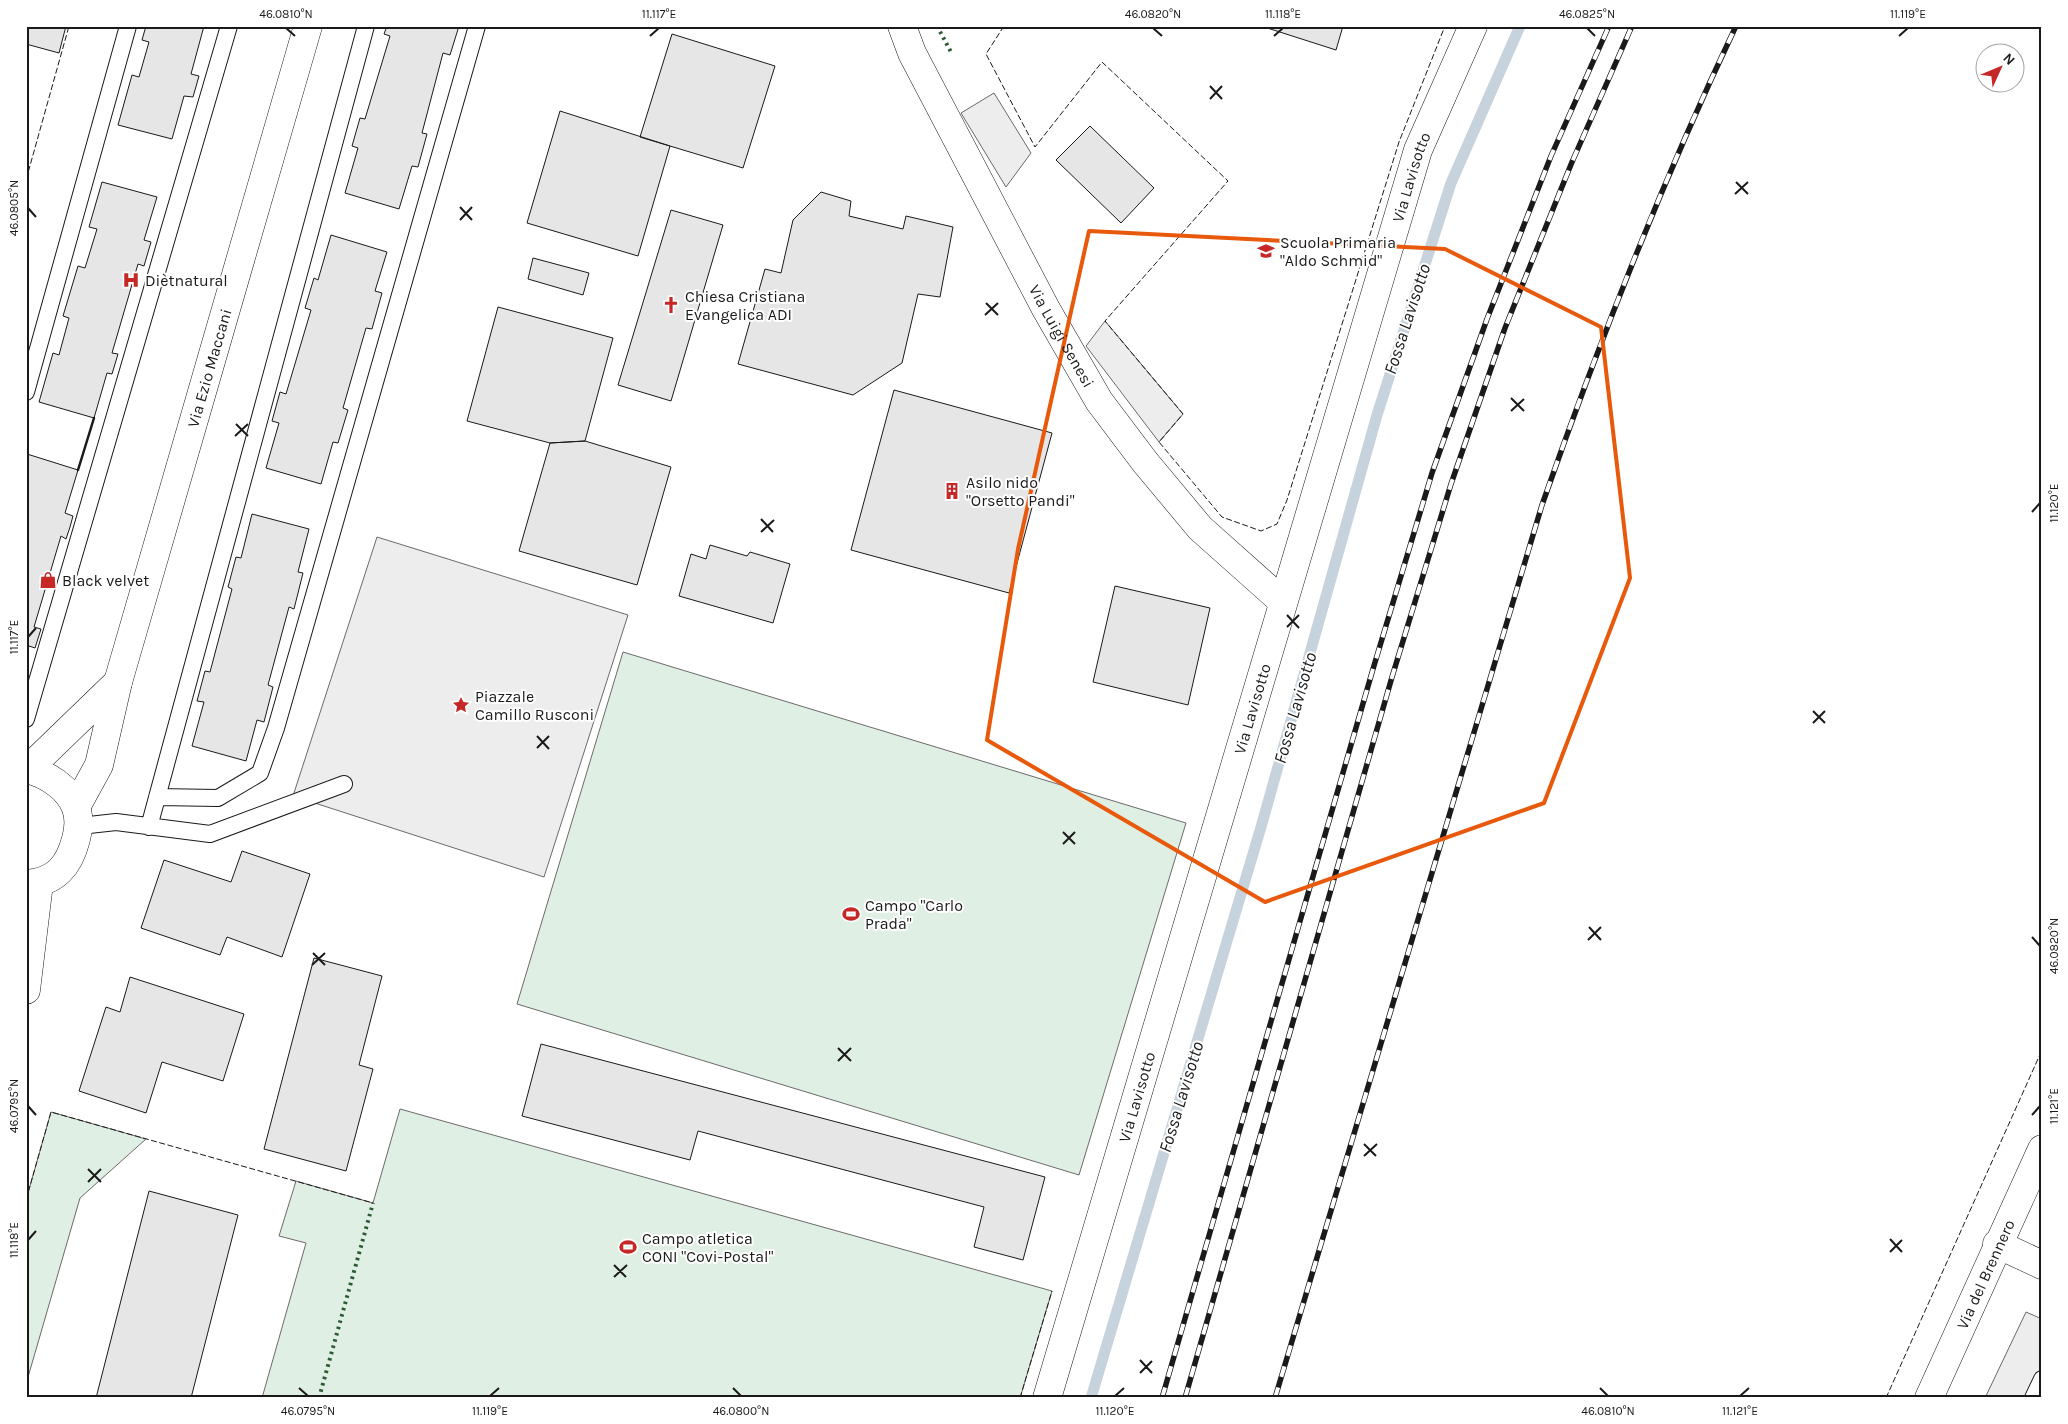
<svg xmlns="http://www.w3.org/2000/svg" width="2068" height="1424" font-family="Karla,sans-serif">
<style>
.green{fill:#e0efe3;stroke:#6a6a6a}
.parking{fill:#ededed;stroke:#6a6a6a}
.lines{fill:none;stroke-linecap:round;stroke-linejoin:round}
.stream{stroke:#c6d2dc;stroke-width:11}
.building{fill:#e6e6e6;stroke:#1a1a1a}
.lane-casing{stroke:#1a1a1a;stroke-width:18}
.street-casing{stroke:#1a1a1a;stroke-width:29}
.secondary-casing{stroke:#1a1a1a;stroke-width:29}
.lane{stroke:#fff;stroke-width:16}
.street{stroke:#fff;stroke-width:28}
.secondary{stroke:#fff;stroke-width:28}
.rail-casing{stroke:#1a1a1a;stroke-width:5.5}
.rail{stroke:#fff;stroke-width:4;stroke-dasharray:11;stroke-linecap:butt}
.hedge{stroke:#2b5a34;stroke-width:4;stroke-dasharray:2.5 4;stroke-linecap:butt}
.fence{stroke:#1a1a1a;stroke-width:1;stroke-dasharray:6 2.5;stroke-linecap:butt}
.wall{stroke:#1a1a1a;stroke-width:2.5}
.marked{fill:none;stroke:#e8590c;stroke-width:4;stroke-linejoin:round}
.ticks{fill:none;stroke:#1a1a1a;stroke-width:2}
.labels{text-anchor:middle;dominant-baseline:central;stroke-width:4;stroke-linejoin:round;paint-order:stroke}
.street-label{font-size:16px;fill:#1a1a1a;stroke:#fff}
.poi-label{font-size:16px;fill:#1a1a1a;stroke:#fff;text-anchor:start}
.water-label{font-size:18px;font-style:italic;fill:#1a1a1a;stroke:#fff}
.neatline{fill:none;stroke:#1a1a1a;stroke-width:2}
.ticks-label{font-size:12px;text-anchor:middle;fill:#1a1a1a}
</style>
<rect width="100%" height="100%" fill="#fff"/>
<!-- green -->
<path class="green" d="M623,652L1186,823L1079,1175L517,1004Z
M400,1109L1052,1291L1020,1398H262L306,1243L279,1236L296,1181L373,1203Z
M51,1112L146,1139L80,1198L26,1384V1200Z"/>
<!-- parking -->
<path class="parking" d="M994,93L1031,153L1006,187L961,113Z
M1105,321L1183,414L1159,442L1086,346Z
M377,537L628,615L544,877L293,796Z
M2026,1312L2042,1319V1398H1985Z"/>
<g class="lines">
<!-- stream -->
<path class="stream" d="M1091,1398L1261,827L1377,415L1451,183L1520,26"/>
</g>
<!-- building -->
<path class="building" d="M26,26H66L59,53L26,44Z
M146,26H204L191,74L199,76L193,97L184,96L172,139L118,125L132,75L139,77L149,42L142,40Z
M387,26H459L450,55L443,53L422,133L427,134L418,167L412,166L399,209L345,193L358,148L352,146L360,118L365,119L390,36L384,34Z
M1261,26H1343L1336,50Z
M672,34L775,66L743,168L640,137Z
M560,111L670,146L638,256L527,223Z
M1090,126L1154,188L1121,223L1056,160Z
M102,182L157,197L144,240L151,242L144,266L138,264L112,353L118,354L112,374L107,373L94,418L39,402L53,353L59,355L69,318L63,316L78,266L85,268L97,229L89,227Z
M821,192L851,201L849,216L903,229L906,216L953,227L940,297L918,294L902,363L853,395L738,364L765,269L781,273L793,220Z
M671,210L723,225L671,401L618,385Z
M331,235L387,252L375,291L382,293L372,329L366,328L343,408L348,410L338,443L333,442L321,484L266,468L279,423L272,421L280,392L286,394L311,310L305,308L314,278L318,280Z
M533,258L589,273L583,295L528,279Z
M498,307L613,338L585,441L550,443L467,421Z
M894,390L1052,433L1009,593L851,550Z
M585,441L671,467L637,585L519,551L550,443Z
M27,454L78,470L65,513L73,516L70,527L66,539L61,536L34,627L41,629L35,648L29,646L26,656Z
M252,514L309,529L298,572L303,573L294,609L289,607L268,685L273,687L264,722L257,720L246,761L192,746L204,702L197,701L205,671L210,672L232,589L228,587L236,557L241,558Z
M710,545L747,556L750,552L790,564L773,623L679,596L691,554L706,559Z
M1115,586L1210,608L1188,705L1093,682Z
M242,851L310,874L282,957L227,937L220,955L141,928L164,860L231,882Z
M314,958L382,976L359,1065L373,1069L346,1171L264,1149Z
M130,977L244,1014L223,1081L162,1062L146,1113L79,1091L106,1007L120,1012Z
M541,1044L1045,1177L1023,1260L974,1247L984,1207L698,1131L690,1160L522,1116Z
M149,1191L238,1215L191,1398H96Z"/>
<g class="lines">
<!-- lane casing -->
<g class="lane-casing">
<path id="lane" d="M26,392L128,26
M26,719L229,26
M157,797L218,798L260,773L276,728L477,26
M80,826L116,822L210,834L344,784
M149,827L366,26
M2033,1398L2042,1379"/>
</g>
<!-- street casing -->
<g class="street-casing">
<g id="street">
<path id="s1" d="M902,26L912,53L1046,309L1099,401L1145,462L1200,528L1283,602"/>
<path d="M26,990L39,883"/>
<path d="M1997,1244L2042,1265"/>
<path id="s2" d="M1047,1398L1418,150L1473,26"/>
</g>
</g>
<!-- secondary casing -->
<g class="secondary-casing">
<g id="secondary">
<path d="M26,769C47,774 69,788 76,808C80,819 79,828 76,839C69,866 56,882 26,884"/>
<path d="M28,769L118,682"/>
<path id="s3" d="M76,807L99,765L118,682L308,26"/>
<path id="s4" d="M1929,1398L2042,1149"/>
</g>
</g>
<!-- lane -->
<use href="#lane" class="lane"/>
<!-- street -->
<use href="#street" class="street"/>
<!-- secondary -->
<use href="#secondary" class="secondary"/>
<!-- rail casing -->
<g class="rail-casing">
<path id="rail" d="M1162,1398L1373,669L1432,473L1487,319L1551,156L1609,26
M1185,1398L1392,677L1451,484L1505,328L1572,162L1632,26
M1275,1398L1542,505C1599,342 1662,182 1736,26"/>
</g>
<!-- rail -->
<use href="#rail" class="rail"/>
<!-- hedge -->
<path class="hedge" d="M937,26L951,52
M319,1398L373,1203"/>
<!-- fence -->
<path class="fence" d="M1004,26L986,54L1035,147L1102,62L1228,181L1105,321L1183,414L1159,442L1222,517L1261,531L1277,524L1287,500L1399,142L1445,26
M26,180L69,26
M26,1200L51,1112L373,1203
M1020,1398L1052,1291
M1886,1398L2042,1050"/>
<!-- wall -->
<path class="wall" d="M78,470L94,418"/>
</g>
<!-- marked area -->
<path class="marked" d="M1089,231L1445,249L1601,327L1630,578L1544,803L1265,902L987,740L1018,549Z"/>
<!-- ticks -->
<path class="ticks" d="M286,28L295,36M1153,28L1162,36M1587,28L1595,36M650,36L659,28M1274,36L1283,28M1899,36L1908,28M1210,86L1222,99M1210,99L1222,86M1736,182L1748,194M1735,194L1748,182M460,207L472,220M28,208L36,217M460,220L472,207M986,303L998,315M985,315L998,303M1511,398L1524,411M1511,411L1524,399M236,424L248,436M235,436L248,424M2032,512L2040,503M761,519L773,532M761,532L774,520M1287,615L1299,628M1287,627L1299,615M28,637L36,628M1813,711L1825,723M1813,723L1825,711M537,736L549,749M537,748L549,736M1063,832L1075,844M1063,844L1075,832M1589,927L1601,940M2032,937L2040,946M1588,940L1601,927M313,953L325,965M312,965L325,953M838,1048L851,1061M838,1061L851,1048M28,1106L36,1115M2032,1115L2040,1106M1364,1144L1376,1156M1364,1156L1377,1144M88,1169L101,1182M88,1182L101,1169M1890,1239L1902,1252M28,1240L36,1231M1890,1252L1902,1240M614,1265L626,1277M614,1277L627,1265M1140,1360L1152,1373M1140,1373L1152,1361M299,1388L308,1396M733,1388L741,1396M1600,1388L1608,1396M490,1396L499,1388M1115,1396L1124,1388M1740,1396L1749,1388"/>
<!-- icons -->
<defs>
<g id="school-bare" transform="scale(1.35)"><path d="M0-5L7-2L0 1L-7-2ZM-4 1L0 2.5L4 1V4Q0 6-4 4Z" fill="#c62828" stroke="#fff" stroke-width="2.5" paint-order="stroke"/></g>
<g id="hospital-bare" transform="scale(1.35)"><path d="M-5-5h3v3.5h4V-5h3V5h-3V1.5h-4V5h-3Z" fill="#c62828" stroke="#fff" stroke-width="2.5" paint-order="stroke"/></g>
<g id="church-bare" transform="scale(1.35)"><path d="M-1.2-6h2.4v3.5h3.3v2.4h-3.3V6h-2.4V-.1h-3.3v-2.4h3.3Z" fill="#c62828" stroke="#fff" stroke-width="2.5" paint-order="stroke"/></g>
<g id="building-bare" transform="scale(1.35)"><path d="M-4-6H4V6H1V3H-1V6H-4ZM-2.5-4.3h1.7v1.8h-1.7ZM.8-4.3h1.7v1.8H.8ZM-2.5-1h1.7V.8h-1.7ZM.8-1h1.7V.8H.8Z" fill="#c62828" stroke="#fff" stroke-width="2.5" paint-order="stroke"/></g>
<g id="shop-bare" transform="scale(1.35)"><path d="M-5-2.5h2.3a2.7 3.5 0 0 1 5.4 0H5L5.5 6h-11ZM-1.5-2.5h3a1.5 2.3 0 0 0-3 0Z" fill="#c62828" stroke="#fff" stroke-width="2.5" paint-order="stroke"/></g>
<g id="sight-bare" transform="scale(1.35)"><path d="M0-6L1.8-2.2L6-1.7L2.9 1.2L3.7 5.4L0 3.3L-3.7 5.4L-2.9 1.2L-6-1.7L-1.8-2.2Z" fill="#c62828" stroke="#fff" stroke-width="2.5" paint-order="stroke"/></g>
<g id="stadium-bare" transform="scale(1.35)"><path d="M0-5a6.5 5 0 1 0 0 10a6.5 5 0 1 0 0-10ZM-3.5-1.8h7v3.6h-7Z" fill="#c62828" stroke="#fff" stroke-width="2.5" paint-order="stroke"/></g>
</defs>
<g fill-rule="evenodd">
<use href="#school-bare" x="1266" y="251"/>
<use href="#hospital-bare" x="131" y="280"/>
<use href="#church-bare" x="671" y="305"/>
<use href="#building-bare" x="952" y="491"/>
<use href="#shop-bare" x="48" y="580"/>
<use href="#sight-bare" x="461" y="705"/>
<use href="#stadium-bare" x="851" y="914"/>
<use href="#stadium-bare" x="628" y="1247"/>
</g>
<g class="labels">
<!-- street labels -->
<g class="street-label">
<text stroke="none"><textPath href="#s2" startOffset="1274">Via Lavisotto</textPath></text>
<text stroke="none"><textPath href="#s1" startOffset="349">Via Luigi Senesi</textPath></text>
<text stroke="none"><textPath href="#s3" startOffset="460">Via Ezio Maccani</textPath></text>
<text stroke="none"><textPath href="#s2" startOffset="719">Via Lavisotto</textPath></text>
<text stroke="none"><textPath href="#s2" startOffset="314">Via Lavisotto</textPath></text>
<text stroke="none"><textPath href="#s4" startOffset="136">Via del Brennero</textPath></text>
</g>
<!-- poi labels -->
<g class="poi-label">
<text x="1280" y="242">Scuola Primaria<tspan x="1280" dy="18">"Aldo Schmid"</tspan></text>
<text x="145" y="280">Diètnatural</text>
<text x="685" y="296">Chiesa Cristiana<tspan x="685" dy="18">Evangelica ADI</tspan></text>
<text x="966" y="482">Asilo nido<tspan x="966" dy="18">"Orsetto Pandi"</tspan></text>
<text x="62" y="580">Black velvet</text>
<text x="475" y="696">Piazzale<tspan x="475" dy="18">Camillo Rusconi</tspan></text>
<text x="865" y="905">Campo "Carlo<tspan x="865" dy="18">Prada"</tspan></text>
<text x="642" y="1238">Campo atletica<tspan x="642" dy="18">CONI "Covi-Postal"</tspan></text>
</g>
<!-- water labels -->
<g class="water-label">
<text transform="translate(1407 319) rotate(-72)">Fossa Lavisotto</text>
<text transform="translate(1295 708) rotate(-74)">Fossa Lavisotto</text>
<text transform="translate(1181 1097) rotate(-73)">Fossa Lavisotto</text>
</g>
</g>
<!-- border -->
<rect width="2068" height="1424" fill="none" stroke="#ffffff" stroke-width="55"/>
<!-- north arrow -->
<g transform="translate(2000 68) rotate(46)"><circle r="24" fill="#ffffff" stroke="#a3a3a3"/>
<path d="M0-4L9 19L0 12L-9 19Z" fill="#c62828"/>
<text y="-8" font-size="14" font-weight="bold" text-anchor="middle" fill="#1a1a1a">N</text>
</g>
<rect x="28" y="28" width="2012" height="1368" class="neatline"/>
<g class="ticks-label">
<text x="286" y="18">46.0810°N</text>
<text x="659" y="18">11.117°E</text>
<text x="1153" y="18">46.0820°N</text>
<text x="1283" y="18">11.118°E</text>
<text x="1587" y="18">46.0825°N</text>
<text x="1908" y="18">11.119°E</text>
<text transform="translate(14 208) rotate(-90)" y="4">46.0805°N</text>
<text transform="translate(2054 503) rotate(-90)" y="4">11.120°E</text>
<text transform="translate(14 637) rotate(-90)" y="4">11.117°E</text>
<text transform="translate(2054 946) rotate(-90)" y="4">46.0820°N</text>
<text transform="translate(14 1106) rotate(-90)" y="4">46.0795°N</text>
<text transform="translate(2054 1106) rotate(-90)" y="4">11.121°E</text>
<text transform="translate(14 1240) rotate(-90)" y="4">11.118°E</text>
<text x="308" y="1415">46.0795°N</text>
<text x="490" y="1415">11.119°E</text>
<text x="741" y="1415">46.0800°N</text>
<text x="1115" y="1415">11.120°E</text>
<text x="1608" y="1415">46.0810°N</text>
<text x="1740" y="1415">11.121°E</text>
</g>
</svg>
